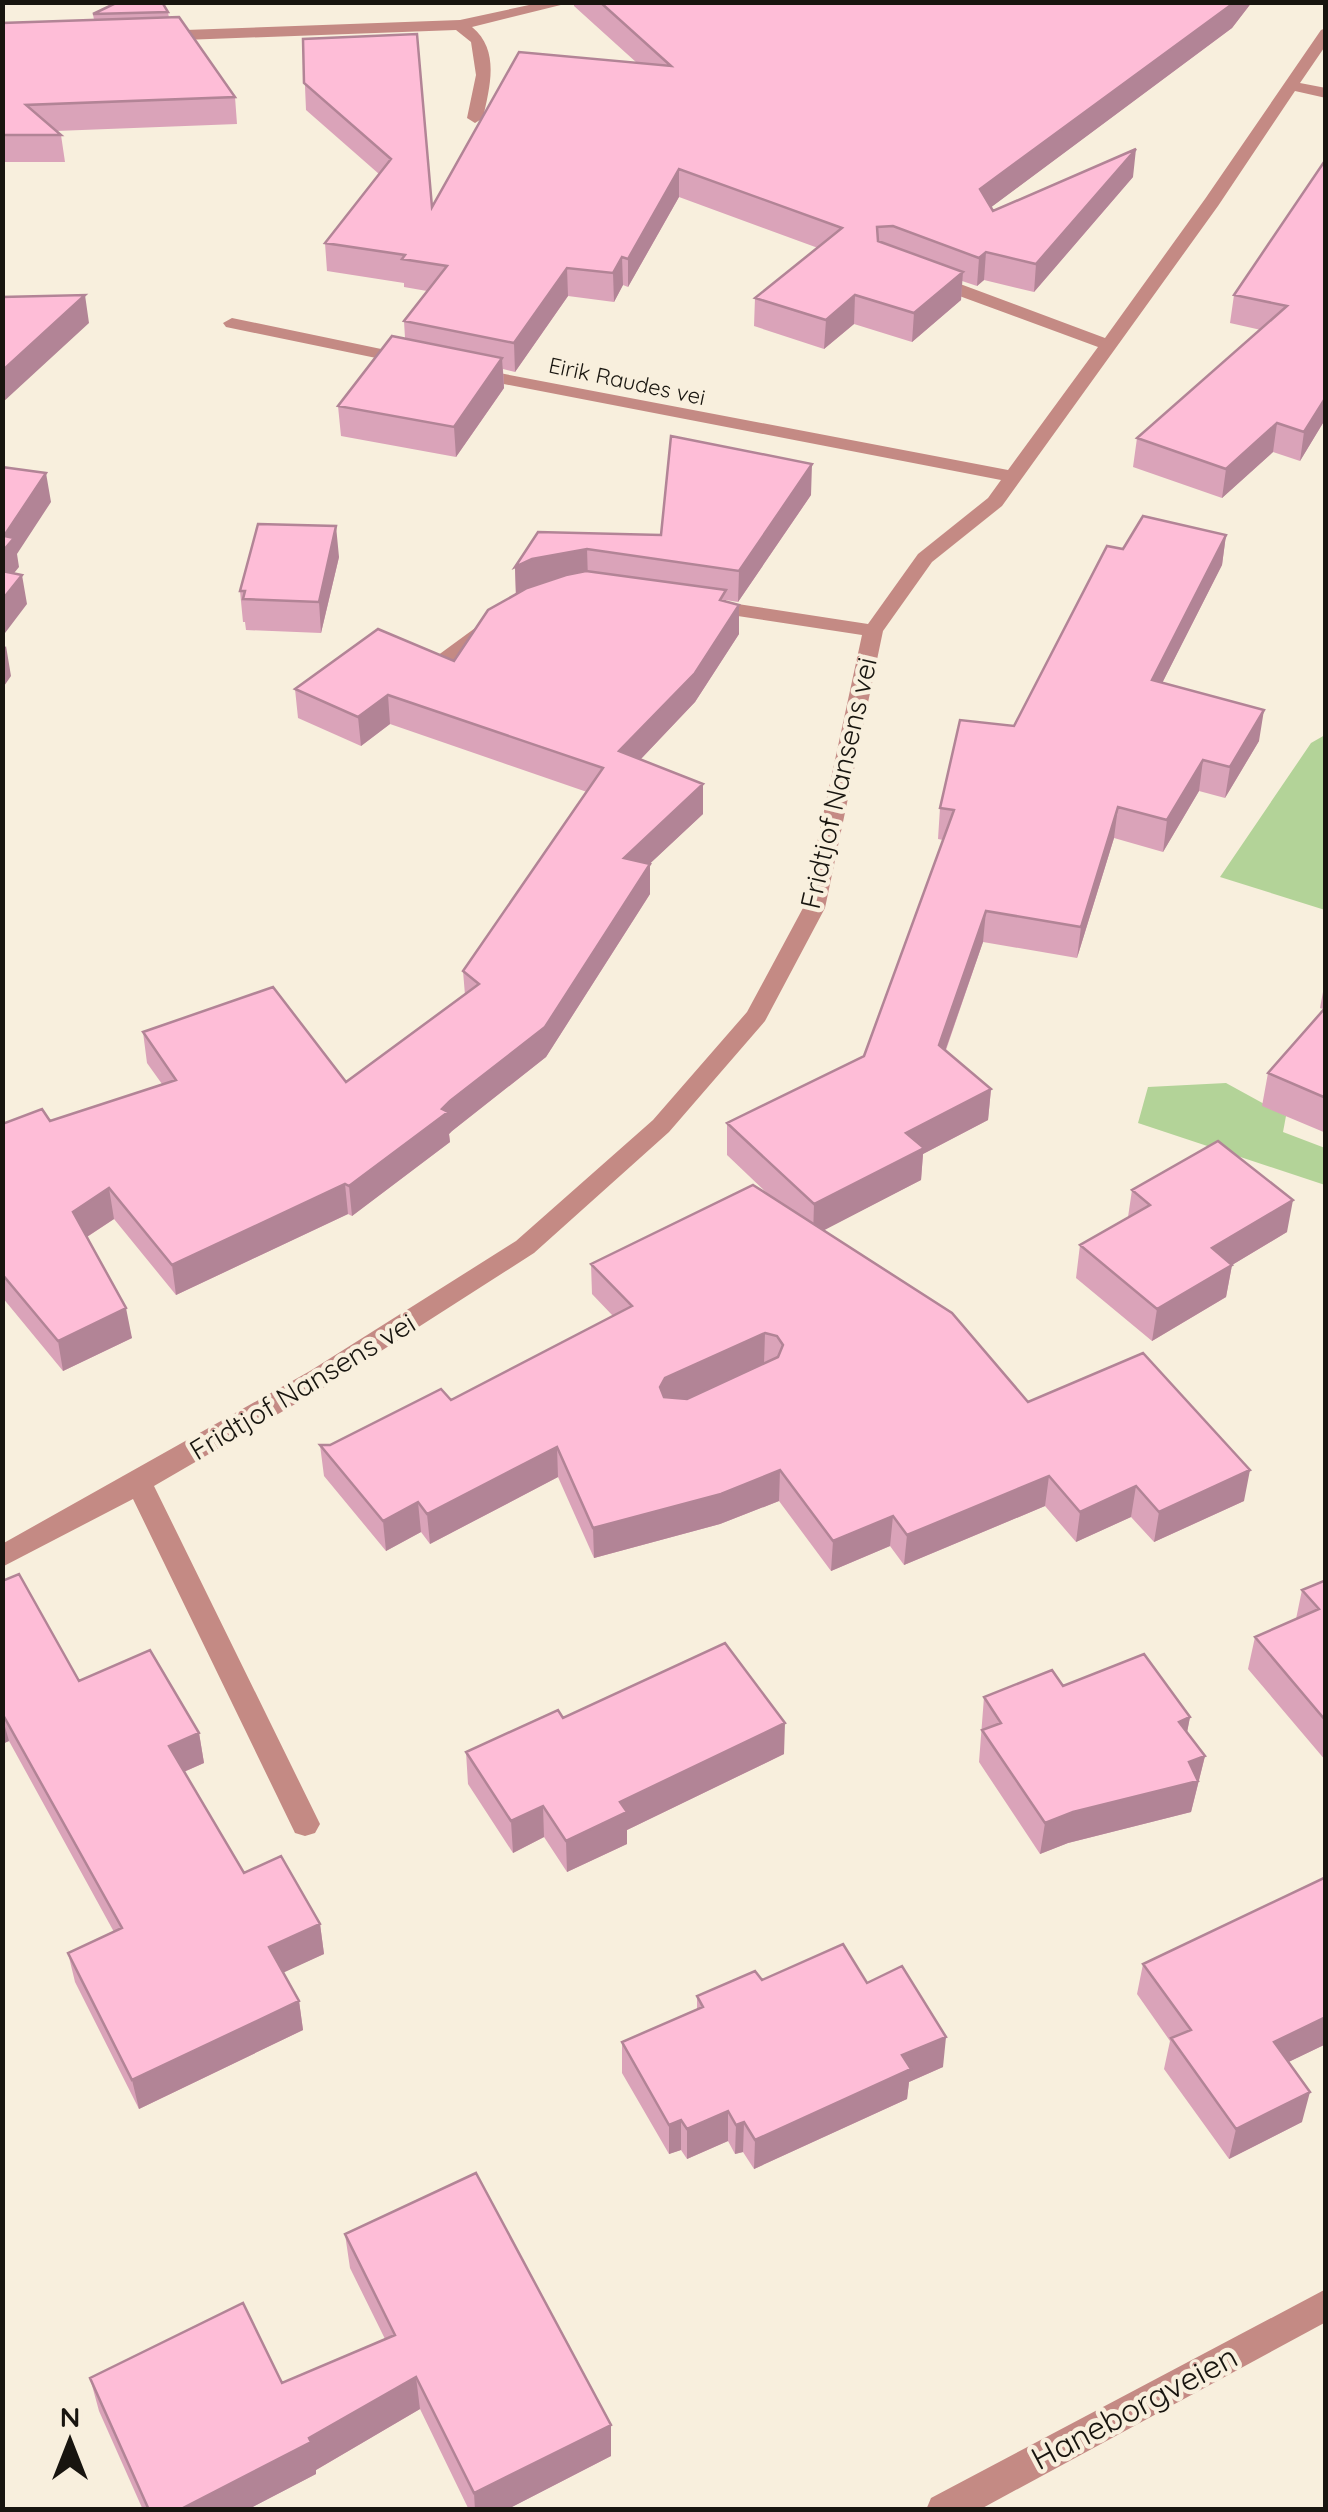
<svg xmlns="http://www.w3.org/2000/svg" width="1328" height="2512" font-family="Quicksand,sans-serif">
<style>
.green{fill:#b3d398}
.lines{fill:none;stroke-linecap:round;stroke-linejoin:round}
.minor{fill:#c48a84;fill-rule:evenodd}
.wall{fill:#daa3b9}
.shaded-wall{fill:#b28496}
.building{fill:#febdd7;stroke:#b28496;stroke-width:2.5;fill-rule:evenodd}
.labels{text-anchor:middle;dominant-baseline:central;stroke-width:9;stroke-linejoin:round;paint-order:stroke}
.far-street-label{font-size:22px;fill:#18150f;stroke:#f8efdd}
.street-label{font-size:28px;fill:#18150f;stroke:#f8efdd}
.near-street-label{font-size:32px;fill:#18150f;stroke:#f8efdd}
</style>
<rect width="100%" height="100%" fill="#f8efdd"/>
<!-- green -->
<path class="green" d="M1325,735V910L1220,877L1311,743Z
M1226,1083L1286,1116L1283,1132L1325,1148V1185L1138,1123L1148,1087Z"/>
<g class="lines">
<!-- minor -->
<path class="minor" d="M543,2H573L472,27C500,50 490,86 483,118L475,123L467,118L476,75L471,42L456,30L157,41L149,36L157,31L460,20Z
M1326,28V45L1300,83L1326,88V98L1295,91L1218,206L1002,506L932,562L883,631L825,908L765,1021L669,1132L534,1253L328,1385L154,1486L320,1824L315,1833L305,1836L295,1833L133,1499L2,1567V1544L310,1371L516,1241L653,1120L747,1012L803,908L862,635L705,611L695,605L705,599L868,624L918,554L988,498L1001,480L473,378L464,373L473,368L1008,470L1098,347L924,283V275H936L1105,338L1205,199L1321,30Z
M232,318L410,355L419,360L410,365L226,327L223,323Z
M497,612L504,614V622L440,672H426V664Z
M1326,2289V2322L979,2510H926L931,2498Z"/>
</g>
<!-- wall -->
<path class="wall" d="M574,2H1252L1232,28L991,207L993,211L1133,177L1034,292L984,280L977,286L962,281L961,300L912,342L854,324L824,349L754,326L755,298L818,248L679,197L628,287L623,285L614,302L568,296L515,372L503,369L504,388L456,457L341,436L338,406L405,338L404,321L427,291L404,287V283L327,271L325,243L379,174L306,110L303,39L432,207L637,63L574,6Z
M168,12L169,18L235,97L237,124L56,131L61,135L65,162H2V23L94,20L93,14Z
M1326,159V418L1300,461L1273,452L1222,498L1133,467L1137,438L1261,330L1230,323L1234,295Z
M811,495L738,602L726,600V602L739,605V634L695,702L640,760L703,784V814L649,864L650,894L546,1057L452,1131L449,1134L450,1142L352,1216L348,1214L176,1295L114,1219L87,1237L132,1338L63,1371L2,1297V1124L50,1121L162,1084L147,1063L143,1032L346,1082L465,995L463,971L587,792L390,724L361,746L298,718L295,689L454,661L516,594L515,567L538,532L661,535Z
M1226,535L1222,565L1162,683L1259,741L1225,798L1199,791L1163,852L1114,838L1077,958L983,942L946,1050L991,1089L988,1120L923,1154L921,1180L823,1230L1028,1402L1244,1501L1154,1542L1131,1517L1076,1542L1045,1506L904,1565L890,1546L831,1571L779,1501L720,1524L594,1558L558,1477L430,1544L421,1532L386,1551L324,1476L320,1445H330L451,1400L613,1316L592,1294L591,1264L771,1197L727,1155V1123L864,1056L943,840L938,839L940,808L1014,726L1123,549Z
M339,557L321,633L246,630L245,622H243L240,591Z
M1326,976V1133L1262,1106L1268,1073L1323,1009L1320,1008Z
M1132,1190L1287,1232L1232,1265L1226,1297L1152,1341L1076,1278L1080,1245L1128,1217Z
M1326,1580V1761L1248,1669L1255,1637L1296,1619L1302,1590Z
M2,1581L79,1681L199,1733L204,1763L184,1772L244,1873L320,1924L324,1954L283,1972L299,2001L303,2030L139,2109L75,1982L68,1953L114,1932L9,1741L2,1744Z
M1063,1686L1190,1717L1187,1732L1205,1756L1191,1812L1068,1843L1040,1854L979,1762L984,1697Z
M563,1718L784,1754L627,1830V1844L567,1872L544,1837L513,1853L468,1784L466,1752Z
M1143,1964L1326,2044L1288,2062L1302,2122L1229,2159L1164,2069L1170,2041L1137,1994Z
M762,1980L867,1983L943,2067L909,2082L907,2099L754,2169L743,2152L735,2154L728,2141L687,2159L681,2150L669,2154L622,2073V2042L697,2010V1996Z
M345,2234L611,2456L506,2510H469L420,2409L316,2470V2474L247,2510H143L99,2411L90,2378L282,2383L385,2339L350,2268Z"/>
<!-- shaded-wall -->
<path class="shaded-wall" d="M1235,2H1252L1232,28L978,217L980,189Z
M1136,149L1133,177L1034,292L1036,264Z
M679,169V197L628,287V259Z
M986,252L984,280L977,286L979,258Z
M622,257L623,285L614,302L613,273Z
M567,268L568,296L515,372L514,343Z
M963,272L961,300L912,342L914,313Z
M85,295L89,323L2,403V371Z
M855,295L854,324L824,349L826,320Z
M502,358L504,388L456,457L454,427Z
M1326,397V418L1300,461L1304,432Z
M1277,423L1273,452L1222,498L1226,469Z
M812,464L811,495L738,602L739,571Z
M46,473L51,502L17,554L19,567L2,588L4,536Z
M336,526L339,557L321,633L319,602Z
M1226,535L1222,565L1148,711L1152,680Z
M587,549L588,580L516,598L515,567L532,559Z
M22,575L27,604L2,637V600Z
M739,605V634L695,702L620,781L619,751Z
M6,646L11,676L2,689V651Z
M388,695L390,724L361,746L358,717Z
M1264,710L1259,741L1225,798L1230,767Z
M1203,760L1199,791L1163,852L1167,820Z
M703,784V814L624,888V858Z
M1118,807L1114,838L1077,958L1081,927Z
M650,864V894L546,1057L452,1131L449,1134L450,1142L352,1216L349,1186L442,1109Z
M986,911L983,942L936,1077L939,1045Z
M991,1089L988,1120L923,1154L921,1180L813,1236L814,1204L906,1133Z
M345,1184L348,1214L176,1295L172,1265Z
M109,1188L114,1219L79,1242L73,1212Z
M1293,1200L1287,1232L1232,1265L1226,1297L1152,1341L1157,1309L1212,1248Z
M126,1308L132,1338L63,1371L58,1341Z
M765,1333L764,1364L665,1409L660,1387L665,1378Z
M557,1447L558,1477L430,1544L427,1514Z
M780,1470L779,1501L720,1524L594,1558L593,1528Z
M1250,1470L1244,1501L1154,1542L1159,1512Z
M1049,1476L1045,1506L904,1565L907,1535Z
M1136,1486L1131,1517L1076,1542L1080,1512Z
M418,1502L421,1532L386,1551L383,1521Z
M893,1516L890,1546L831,1571L833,1541Z
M2,1716L9,1741L2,1744Z
M1190,1717L1184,1748L1179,1722Z
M785,1723L784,1754L627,1830V1844L567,1872L566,1841L620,1802Z
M199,1733L204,1763L174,1776L169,1746Z
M1205,1756L1191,1812L1068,1843L1040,1854L1045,1823Z
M543,1806L544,1837L513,1853L511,1821Z
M320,1924L324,1954L274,1977L269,1947Z
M299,2001L303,2030L139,2109L132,2080Z
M1326,2017V2044L1266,2073L1274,2042Z
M946,2037L943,2067L909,2082L907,2099L754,2169L755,2140L902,2055Z
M1310,2092L1302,2122L1229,2159L1236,2129Z
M728,2111V2141L687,2159V2129Z
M681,2120V2150L669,2154V2125Z
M744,2122L743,2152L735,2154L736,2125Z
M416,2377L420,2409L316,2470V2474L247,2510H179L309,2438Z
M611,2425V2456L506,2510H475L474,2493Z"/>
<!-- building -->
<path class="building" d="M118,2H162L168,12L93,14Z
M600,2H1235L980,189L993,211L1136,149L1036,264L986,252L979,258L893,226L877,227L878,241L963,272L914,313L855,295L826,320L755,298L842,228L679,169L628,259L622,257L613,273L567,268L514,343L404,321L447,266L402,259L405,255L325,243L391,159L304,83L303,39L417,34L432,207L519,52L671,66Z
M179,17L235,97L26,105L61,135H2V23Z
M1326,159V397L1304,432L1277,423L1226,469L1137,438L1287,306L1234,295Z
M85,295L2,371V297Z
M392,336L502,358L454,427L338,406Z
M671,436L812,464L739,571L587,549L532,559L515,567L538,532L661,535Z
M2,467L46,473L4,536L14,538L2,552Z
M1143,516L1226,535L1152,680L1264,710L1230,767L1203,760L1167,820L1118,807L1081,927L986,911L939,1045L991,1089L906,1133L924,1148L814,1204L727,1123L864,1056L954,810L940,808L960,720L1014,726L1107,546L1123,549Z
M258,524L336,526L319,602L243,599L245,591H240Z
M2,571L22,575L2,600Z
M586,571L726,590L720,600L739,605L695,673L619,751L703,784L624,858L650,864L545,1027L450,1101L442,1109L448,1112L349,1186L345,1184L172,1265L109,1188L73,1212L126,1308L58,1341L2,1274V1124L42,1109L50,1121L176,1080L143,1032L273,987L346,1082L479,984L463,971L603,768L388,695L358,717L295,689L378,629L454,661L488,610L527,588L566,575Z
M1326,1007V1098L1268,1073Z
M1218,1141L1293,1200L1212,1248L1232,1265L1157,1309L1080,1245L1150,1205L1132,1190Z
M753,1185L952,1313L1028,1402L1143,1353L1250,1470L1159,1512L1136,1486L1080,1512L1049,1476L907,1535L893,1516L833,1541L780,1470L721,1494L593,1528L557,1447L427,1514L418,1502L383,1521L320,1445H330L441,1389L451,1400L632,1306L591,1264ZM765,1333L777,1336L783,1345L778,1357L687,1399L664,1397L660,1387L665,1378Z
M19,1574L79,1681L150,1650L199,1733L169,1746L244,1873L281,1856L320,1924L269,1947L299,2001L132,2080L68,1953L122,1928L2,1713V1581Z
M1326,1580V1721L1255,1637L1319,1609L1302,1590Z
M725,1643L785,1723L620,1802L627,1812L566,1841L543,1806L511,1821L466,1752L558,1710L563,1718Z
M1144,1654L1190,1717L1179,1722L1205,1756L1189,1762L1198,1781L1073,1812L1045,1823L982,1730L1001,1723L984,1697L1052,1670L1063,1686Z
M1326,1877V2017L1274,2042L1310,2092L1236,2129L1171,2038L1191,2030L1143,1964Z
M843,1944L867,1983L902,1966L946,2037L902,2055L911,2069L755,2140L744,2122L736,2125L728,2111L687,2129L681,2120L669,2125L622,2042L703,2007L697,1996L755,1971L762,1980Z
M476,2173L611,2425L474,2493L416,2377L309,2438L311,2442L179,2510H149L90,2378L243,2303L282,2383L395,2335L345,2234Z"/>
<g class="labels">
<!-- far-street labels -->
<g class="far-street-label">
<text transform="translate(627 381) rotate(12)">Eirik Raudes vei</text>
</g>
<!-- street labels -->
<g class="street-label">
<text transform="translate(838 783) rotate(-77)">Fridtjof Nansens vei</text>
<text transform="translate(302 1386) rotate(-31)">Fridtjof Nansens vei</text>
</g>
<!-- near-street labels -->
<g class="near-street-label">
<text transform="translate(1134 2407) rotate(-28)">Haneborgveien</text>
</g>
</g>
<!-- border -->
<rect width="1328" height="2512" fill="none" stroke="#18150f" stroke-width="10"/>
<!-- north arrow -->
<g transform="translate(70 2442)" stroke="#f8efdd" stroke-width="8" paint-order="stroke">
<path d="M0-8L18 38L0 25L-18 38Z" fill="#18150f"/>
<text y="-15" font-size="28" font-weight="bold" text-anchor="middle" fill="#18150f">N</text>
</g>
</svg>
